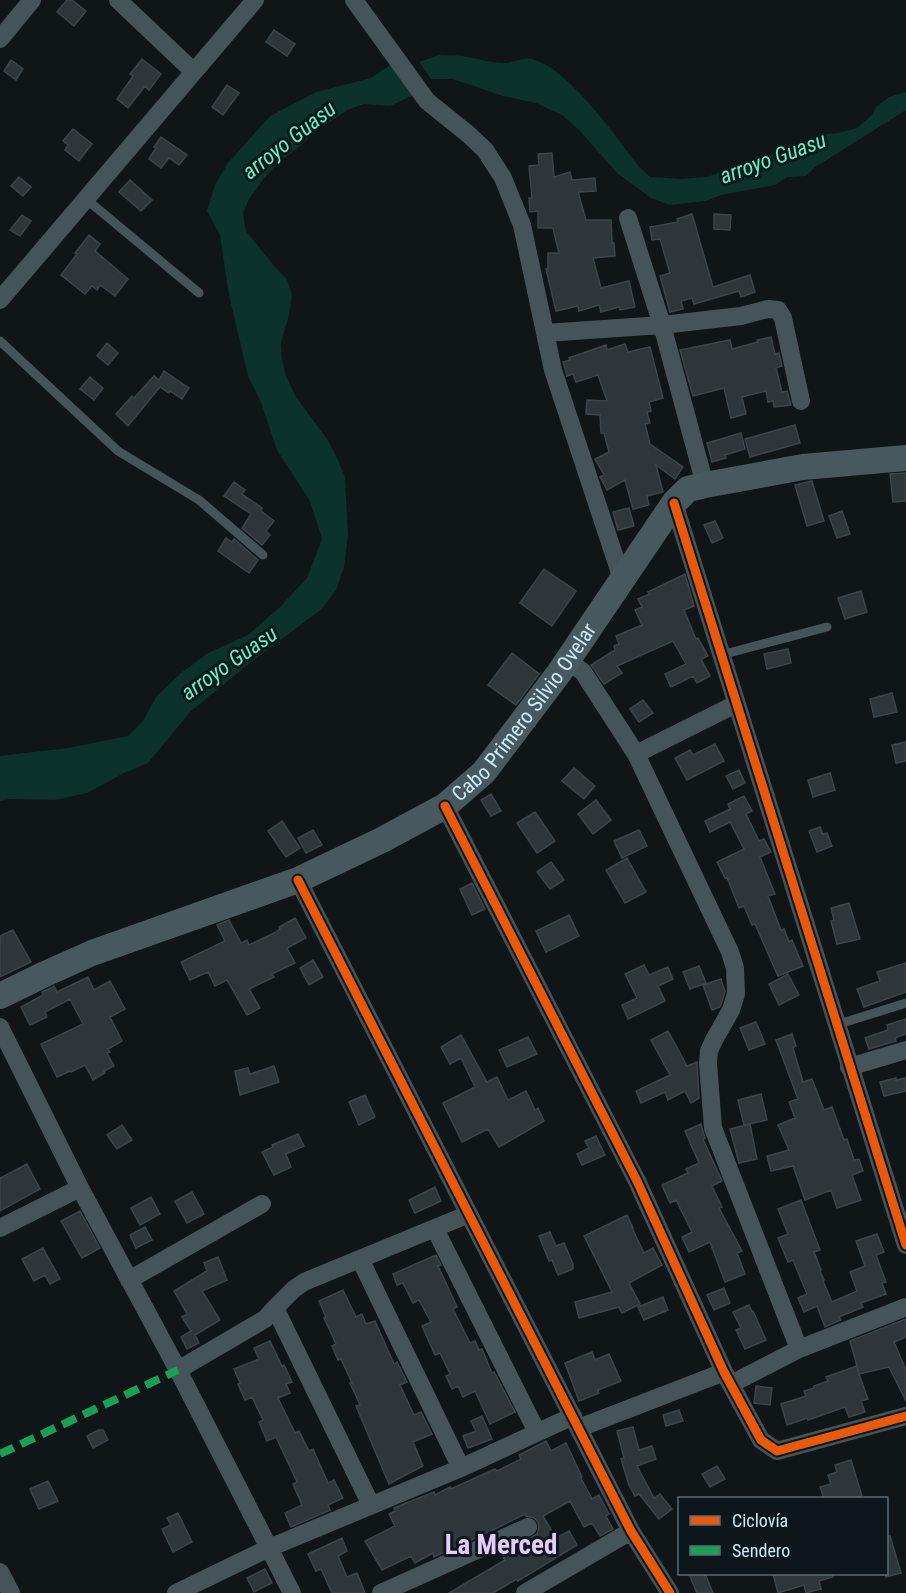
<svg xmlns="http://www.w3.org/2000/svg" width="906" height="1593" font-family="'Roboto Condensed',sans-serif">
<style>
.water{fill:#0c322c}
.building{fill:#2e363a;stroke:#3a464c;stroke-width:1.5}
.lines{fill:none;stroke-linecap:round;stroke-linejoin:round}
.service{stroke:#455458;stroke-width:9}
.minor{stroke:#455458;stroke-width:18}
.secondary{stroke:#47595f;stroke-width:26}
.quiet{stroke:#1a9f57;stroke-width:8;stroke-dasharray:15 8;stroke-linecap:butt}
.cycleway-casing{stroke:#0c161b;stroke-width:13}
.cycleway{stroke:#e8590c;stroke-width:9}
.labels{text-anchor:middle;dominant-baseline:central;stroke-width:6;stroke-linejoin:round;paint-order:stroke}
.street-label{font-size:21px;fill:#cbecfb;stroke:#0c161b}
.water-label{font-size:22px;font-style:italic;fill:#60f3c1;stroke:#0c161b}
.district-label{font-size:27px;font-weight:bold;fill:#e7ccfb;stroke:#0c161b}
</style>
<rect width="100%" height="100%" fill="#101518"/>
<!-- water -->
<path class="water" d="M439,55C447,56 455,55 462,56C476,58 489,63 503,63C514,64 521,56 534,60C568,68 618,139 639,167L650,177L681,179L707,177L795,146L815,135L839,133L857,128L872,115L877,106L889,97L906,92V110L814,168L806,176L787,177L775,185L721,195L706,201L670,205L651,198L617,173L579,130L562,115L536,103L503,96L453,79H431L419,62Z
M393,63L416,94L390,106L364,104L347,110L319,129L300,146L279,162L264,178L248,201L243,214L246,231L274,266L287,279L292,295L288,319L281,342L282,360L286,376L296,397L327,439L336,456L345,477L348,535L344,567L336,590L322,609L251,662L191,711L148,763L124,773L87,793L55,800L10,799L0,801V756L68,748L128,736L143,721L156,697L181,673L208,653L248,635L280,607L307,578L322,539L310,501L277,450L261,402L248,376L229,295L220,235L207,211L215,185L228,163L270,116L316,92L371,78Z"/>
<!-- building -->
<path class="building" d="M67,0H72L86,11L74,26L57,12Z
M274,30L295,44L287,56L266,42Z
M142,59L161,74L149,90L145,86L128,108L117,99L133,76L130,74Z
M11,60L23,69L16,80L4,71Z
M227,85L239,93L223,115L212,107Z
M73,129L92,144L79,161L65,150L68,145L63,141Z
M161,137L187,155L179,165L169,158L161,168L149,159L156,148L154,147Z
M552,153L554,177L570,172L572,180L595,178L596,191L578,192L586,220H611L612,243H614L615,256L593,258L601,288L629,281L635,307L620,310L619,307L601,312L599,305L579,311L578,306L556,311L546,269H548V253H559L553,228H538V211L530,212L529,198H532L529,166L539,165L538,154Z
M19,177L31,187L23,196L11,186Z
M130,180L152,200L141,211L119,192Z
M692,214L713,287L750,275L755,292L741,297L739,291L694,304L692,298L681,301L683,309L670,312L660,276L670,273L660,239L652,240L650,227L678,222L677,219Z
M714,214L731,215L730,230L714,229Z
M22,215L31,221L20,236L10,230Z
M89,235L100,244L95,251L128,279L115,296L100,285L97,290L92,286L85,294L61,275L77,254L75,253Z
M771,337L775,354L779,353L782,366L776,368L782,392L787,391L791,405L774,407L773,401L768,402L766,391L742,397L746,414L731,418L724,388L693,396L680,350L730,340L732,349L758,342L757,340Z
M107,343L118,353L108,365L97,356Z
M625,344L628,352L650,347L663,398L649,402L651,411L647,412L650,423L645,424L650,444L683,467L675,479L656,465L663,492L647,496L649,505L633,509L625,480L607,490L600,477L604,475L595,459L609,452L604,433H601L600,415L586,414L587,400L607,401L598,375L576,382L573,374L567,376L563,362L570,360L569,358L606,345L607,350Z
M164,371L189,388L182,399L170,391L169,393L160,387L128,426L116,414L132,396L134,398L154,376L159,380Z
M90,377L103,388L94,400L80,389Z
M795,425L800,443L750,457L745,439Z
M741,433L745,449L725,455L726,458L712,462L707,443Z
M906,473V501L893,502L890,474Z
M812,481L824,521L807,526L795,485Z
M234,482L245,490L242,494L262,508L261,511L274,521L266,531L270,535L262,545L242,528L251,514L224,496Z
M629,508L634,526L618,530L613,512Z
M842,511L850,534L837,538L829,516Z
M715,521L723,538L712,543L704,525Z
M226,538L232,542L234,539L258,560L249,573L218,551Z
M544,569L576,591L552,626L520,603Z
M685,574L694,606L684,610L696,639L698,638L708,656L701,659L710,676L697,683L693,676L671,687L665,674L686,664L673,641L617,666L622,673L604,684L591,665L615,650L614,646L619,644L616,636L642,625L635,610L642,607L638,599L650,594L648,592Z
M861,591L867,612L845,619L838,598Z
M788,649L791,663L767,669L764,654Z
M512,653L539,674L516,705L488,685Z
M892,693L897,712L874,717L870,699Z
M643,700L653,713L639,722L630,709Z
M906,742V761L896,763L892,745Z
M715,744L724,761L687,780L675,758L690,750L693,755Z
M574,768L595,786L584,799L562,781Z
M739,770L745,783L733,789L726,776Z
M830,773L835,790L813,797L808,780Z
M491,794L501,811L491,816L481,800Z
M744,796L752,811L746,814L759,841L764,839L771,852L760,857L775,894L768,896L781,930L784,929L789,942L792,940L803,966L778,976L755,924L752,925L744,906L739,908L727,877L725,878L717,862L744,849L730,822L710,832L705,821L730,809L728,804Z
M596,800L611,820L593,834L578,814Z
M535,812L555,841L537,853L517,823Z
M282,821L300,848L286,857L268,831Z
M820,827L823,834L827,833L832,846L817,852L809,831Z
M313,830L322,845L306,853L298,838Z
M639,830L647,846L622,858L614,841Z
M627,858L646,892L625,903L606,870Z
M551,862L564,880L550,889L537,872Z
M472,883L485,909L472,915L460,889Z
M849,903L860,939L837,944L831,921L834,920L831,908Z
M569,915L579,936L546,952L536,931Z
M295,918L306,938L287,948L295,963L272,974L274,977L249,989L260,1008L247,1015L227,980L215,986L208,972L190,980L181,962L225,941L217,925L229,920L241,943L247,940L249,945L274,933L280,929L279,927Z
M13,930L31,962L0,977V936Z
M313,960L323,977L309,985L300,968Z
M906,963V992L864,1007L857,989L880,981L877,972Z
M644,965L649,975L668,967L673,979L658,986L665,1001L628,1019L622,1005L637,998L625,974Z
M699,966L706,983L690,989L683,972Z
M788,974L799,995L779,1005L769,984Z
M88,977L94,990L110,981L125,1009L110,1017L122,1041L108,1049L110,1052L107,1053L114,1066L104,1071L105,1073L93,1080L85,1065L71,1072L70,1071L57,1077L41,1044L83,1024L70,999L45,1012L47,1017L30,1025L21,1007L43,995L42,992L51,988L54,986L57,992Z
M721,979L725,992L720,1007L712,1010L703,985Z
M906,1019V1034L895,1038L896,1041L869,1049L865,1038L888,1030L887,1025Z
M756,1022L765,1044L749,1050L740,1028Z
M668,1031L687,1066L697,1062L699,1098L691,1103L685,1091L668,1100L665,1092L641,1103L636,1091L670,1075L651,1040Z
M792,1034L796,1046L793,1048L803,1082L812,1079L824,1110L832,1107L844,1140L847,1139L854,1160L859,1159L863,1171L852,1175L861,1200L837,1208L831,1190L805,1200L793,1166L771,1171L767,1156L789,1150L778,1125L795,1118L789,1102L798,1099L776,1040Z
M461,1035L487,1082L497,1077L508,1100L526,1091L535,1110L538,1108L544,1121L499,1147L488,1129L462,1142L443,1103L475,1087L461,1058L450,1064L441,1047Z
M528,1037L537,1054L507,1067L499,1050Z
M274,1066L279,1082L240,1095L235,1071L248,1068L250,1074Z
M896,1078V1080L906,1078V1091L884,1096L880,1082Z
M761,1094L767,1120L744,1125L738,1100Z
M365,1095L375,1117L359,1125L349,1102Z
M701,1124L705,1138L703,1139L722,1181L712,1186L722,1207L719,1208L742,1251L737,1253L745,1274L725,1282L710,1242L689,1252L682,1237L692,1232L676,1200L670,1203L662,1185L688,1173L686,1169L699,1163L685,1131Z
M750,1124L757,1159L739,1163L730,1129Z
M122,1125L132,1140L117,1149L107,1135Z
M298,1134L304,1146L286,1154L291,1167L274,1175L262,1152L273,1147L272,1145Z
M596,1136L605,1155L582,1165L577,1154L589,1148L585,1141Z
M27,1164L40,1189L0,1211V1178Z
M435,1187L441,1201L415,1213L409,1200Z
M192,1192L204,1214L187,1223L175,1201Z
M151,1197L160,1214L140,1225L131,1208Z
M801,1200L820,1250L814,1252L821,1270L820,1271L824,1280L823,1281L832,1302L857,1291L850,1272L865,1266L856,1241L877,1234L884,1252L876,1255L886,1282L882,1283L886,1294L861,1303L863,1307L839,1317L841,1320L825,1327L817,1306L804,1312L798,1298L807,1294L793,1260L788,1262L778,1238L788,1234L778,1209Z
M80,1211L100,1248L82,1258L61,1221Z
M627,1215L633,1228H632L644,1253L653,1248L662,1265L629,1283L640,1304L622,1313L619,1307L579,1318L575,1302L612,1292L584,1236Z
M145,1227L152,1240L136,1248L130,1235Z
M550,1232L556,1246L564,1243L573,1264V1269L558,1275L552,1260L549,1261L539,1236Z
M43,1248L60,1279L50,1284L45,1275L34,1281L22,1259Z
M436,1255L441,1265L438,1266L457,1307L453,1309L470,1343L475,1341L479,1350L482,1349L492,1373L494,1372L515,1412L490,1424L475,1391L463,1397L458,1386L452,1389L446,1376L450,1374L440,1353L435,1355L422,1326L431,1322L419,1300L413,1303L403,1283L397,1285L393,1274Z
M218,1257L227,1280L202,1291L220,1320L195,1335L199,1343L187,1349L181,1337L191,1331L182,1317L187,1314L174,1291L207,1271L204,1263Z
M724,1288L730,1303L714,1310L707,1295Z
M343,1290L356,1317L362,1314L366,1324L375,1321L394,1364L397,1362L407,1382L400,1385L414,1415L421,1412L432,1434L413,1442L423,1466L389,1484L356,1406L360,1405L350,1383H352L341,1359L338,1360L332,1346L336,1344L324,1318L326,1317L319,1301Z
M663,1297L668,1310L644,1320L638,1307Z
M749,1305L752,1312L753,1311L766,1340L745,1349L736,1330L741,1328L733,1312Z
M906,1319V1337L894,1342L906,1370V1401L889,1367L859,1374L868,1399L861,1401L865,1412L849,1417L845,1407L808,1420L807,1418L787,1425L781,1404L806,1396L804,1391L814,1388V1386L828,1381L826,1377L857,1366L859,1373L850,1341Z
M270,1341L282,1366L284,1365L292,1382L286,1384L290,1393L278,1398L295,1433L299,1431L309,1451L313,1449L328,1483L334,1480L343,1498L328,1505L330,1510L291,1527L285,1513L302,1505L293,1484L297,1482L276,1437L267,1441L259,1422L263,1420L252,1397L245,1400L238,1384L240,1383L234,1369L259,1359L254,1348Z
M592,1352L595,1360L609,1354L621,1381L598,1390L599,1393L579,1401L565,1363Z
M756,1386L772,1388L770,1405L754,1403Z
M679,1410L683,1421L666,1426L663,1415Z
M482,1416L492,1439L468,1448L463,1436L476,1431L471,1421Z
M633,1427L639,1450L652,1446L656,1459L637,1466L654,1498L660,1494L672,1509L659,1519L639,1494L635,1496L629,1485L621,1459L624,1458L617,1431Z
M98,1430H103L108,1440L93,1448L87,1436Z
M546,1441L551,1451L566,1443L582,1477L581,1478L592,1499L599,1495L609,1514L606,1516L613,1529L600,1536L592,1523L584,1527L570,1501L543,1516L556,1538L569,1531L577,1545L518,1581L517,1579L493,1593H449L505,1560L502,1555L537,1534L539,1528L538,1522L534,1518L526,1516L525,1514L489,1532L434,1557L433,1553L415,1563L411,1556L382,1570L365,1541L395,1526L389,1514L395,1511L394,1508L434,1492L435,1495L450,1487L451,1489L495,1469L497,1471L521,1459L519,1455Z
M851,1460L862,1496L853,1498H824L820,1487L831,1484L828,1475L837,1472L835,1465Z
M717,1466L725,1479L710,1487L702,1474Z
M48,1481L58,1501L39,1509L30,1489Z
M178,1513L192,1542L173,1552L162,1529L171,1525L167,1518Z
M886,1536H890L901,1573L886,1577Z
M342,1538L347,1551L338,1556L347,1577L357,1573L365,1593H332L321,1569L316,1571L308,1554Z
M265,1569L272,1583L254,1592L247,1578Z
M689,1574H705L713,1593H697Z
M773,1574H833V1577L819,1581L821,1589L806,1593L804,1585L778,1593Z"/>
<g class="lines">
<!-- service -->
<path class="service" d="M86,199L199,293
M0,341L118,451L199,500L263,555
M721,655L827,627
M836,1025L906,1003"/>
<!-- minor -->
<path class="minor" d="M118,0L194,72
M354,0L427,101L468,134L485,150L503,178L522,225L553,370L622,579
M0,39L32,0
M628,218L662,325L705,485
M0,300L255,0
M545,333L662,325L741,316L768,309L778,310L783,318L801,401
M674,503L906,1245
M567,660L583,672L636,754L730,952L735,968L736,994L731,1010L714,1040L709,1051L708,1063L713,1128L799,1349
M636,754L736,704
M445,806L637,1181L724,1372L761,1440L777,1451L906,1416
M298,880L631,1531L670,1593
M0,1027L80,1188L178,1370L292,1593
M849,1067L906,1050
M0,1228L80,1188
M435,1229L537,1432
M360,1259L461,1468
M129,1280L262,1204
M275,1308L294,1289L304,1282L469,1214
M178,1370L265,1319L275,1308L371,1505
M731,1384L799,1349L906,1307
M579,1428L724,1372
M0,1572L11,1593
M176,1593L269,1548L461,1468L573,1416
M381,1593L528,1527
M525,1593L631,1531"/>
<!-- secondary -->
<path class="secondary" id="s1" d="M0,996L45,974L92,953L298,880L382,840L445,806L484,772L559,673L674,503L688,489L705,485L803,467L906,458"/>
<!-- quiet -->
<path class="quiet" d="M0,1454L178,1370"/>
<!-- cycleway casing -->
<g class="cycleway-casing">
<path id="cycleway" d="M674,503L906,1245
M445,806L637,1181L724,1372L761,1440L777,1451L906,1416
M298,880L631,1531L670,1593"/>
</g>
<!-- cycleway -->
<use href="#cycleway" class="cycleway"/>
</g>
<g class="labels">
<!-- street labels -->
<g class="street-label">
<text stroke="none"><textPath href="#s1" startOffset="608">Cabo Primero Silvio Ovelar</textPath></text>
</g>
<!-- water labels -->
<g class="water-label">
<text transform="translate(289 140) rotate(-38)">arroyo Guasu</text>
<text transform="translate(773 158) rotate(-20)">arroyo Guasu</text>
<text transform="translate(229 663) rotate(-35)">arroyo Guasu</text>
</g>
<!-- district labels -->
<g class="district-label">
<text x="501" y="1545">La Merced</text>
</g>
</g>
<!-- legend -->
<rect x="678" y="1497" width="210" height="78" fill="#0c161b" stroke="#586c75" stroke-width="1.5"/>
<rect x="690" y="1516" width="30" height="9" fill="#e8590c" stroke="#586c75" stroke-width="1.5"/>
<text x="732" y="1527" font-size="18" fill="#cbecfb">Ciclovía</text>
<rect x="690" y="1546" width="30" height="9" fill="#1a9f57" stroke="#586c75" stroke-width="1.5"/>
<text x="732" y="1557" font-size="18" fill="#cbecfb">Sendero</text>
</svg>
